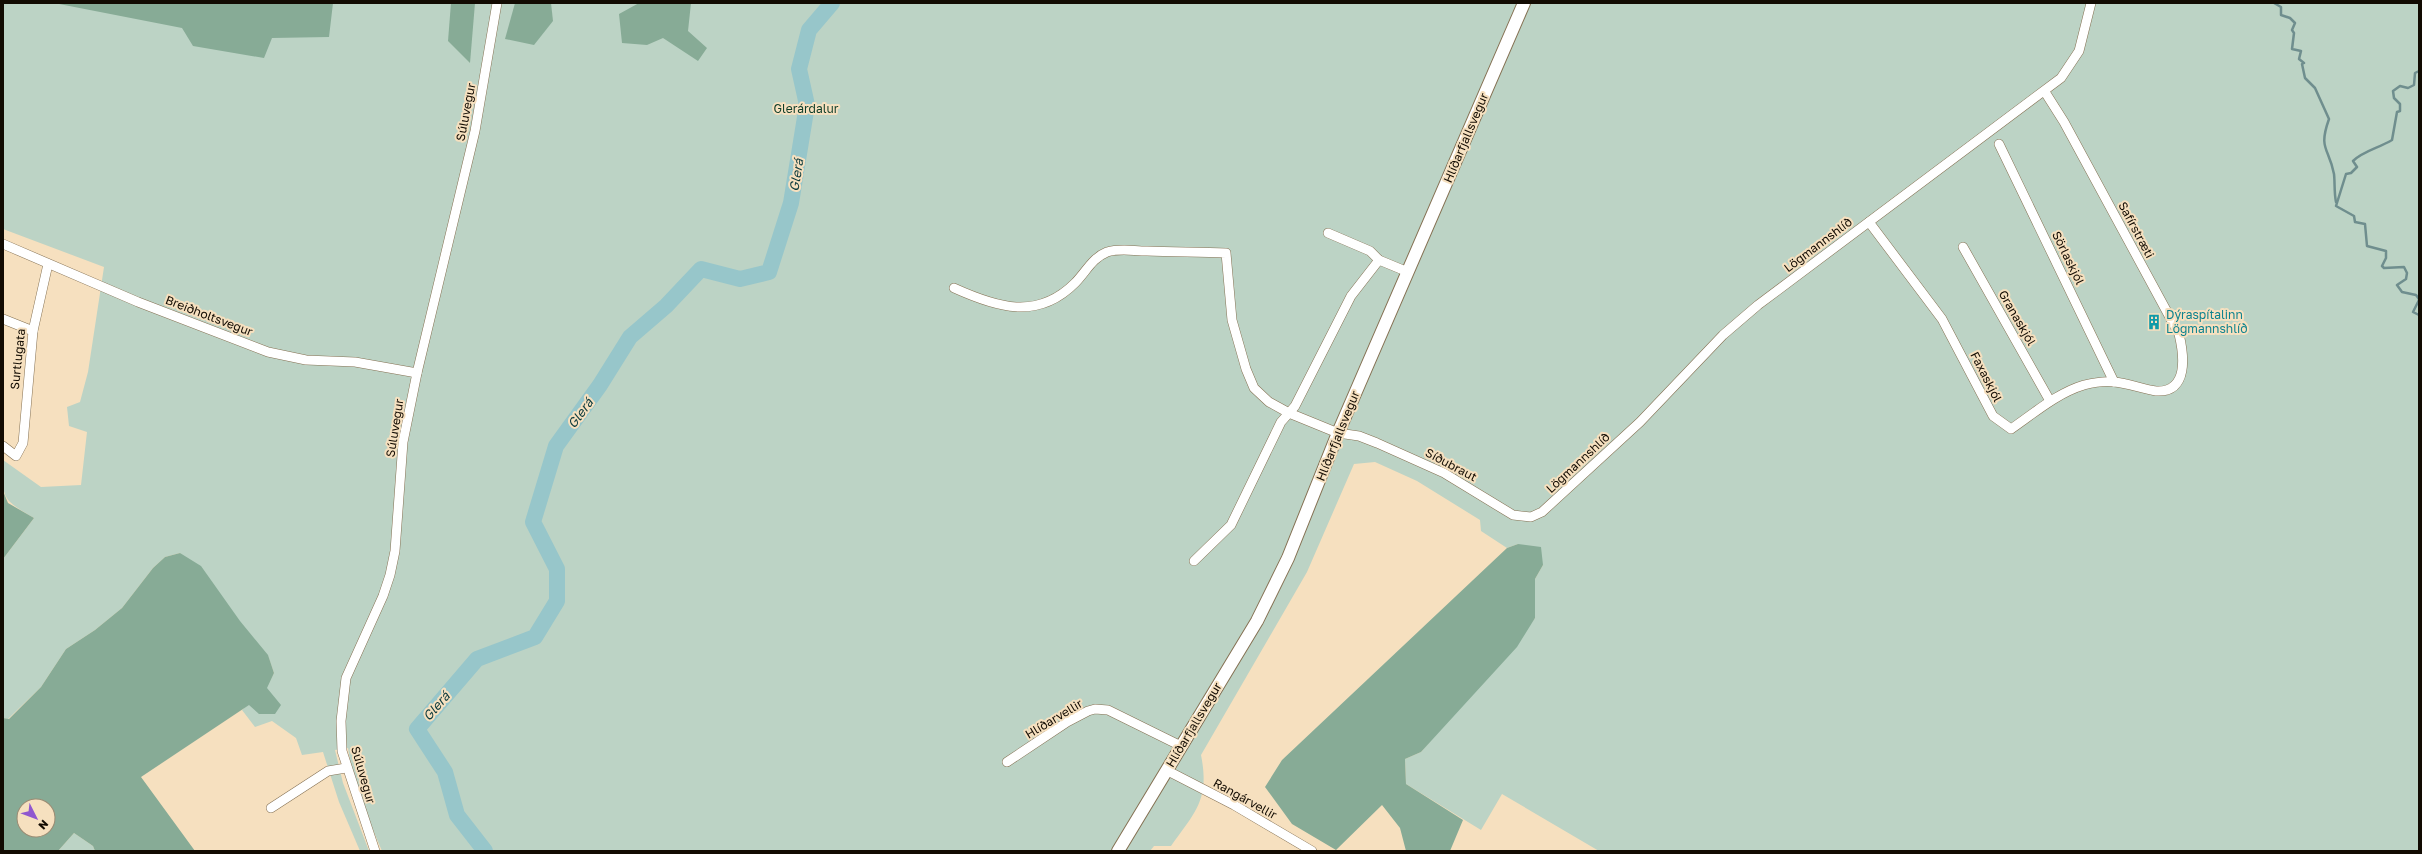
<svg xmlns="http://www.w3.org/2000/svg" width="2422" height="854" font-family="'Golos Text',sans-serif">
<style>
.green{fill:#bcd3c5}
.forest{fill:#87ab96;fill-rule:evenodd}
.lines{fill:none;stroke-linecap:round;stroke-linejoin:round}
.stream{stroke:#6f8e8e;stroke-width:2.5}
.river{stroke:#97c6ca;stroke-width:16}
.minor-casing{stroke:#857153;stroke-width:10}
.major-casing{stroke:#857153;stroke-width:14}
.minor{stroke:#fff;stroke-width:9}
.major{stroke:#fff;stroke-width:12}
.labels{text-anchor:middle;stroke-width:4;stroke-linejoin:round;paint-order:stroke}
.park-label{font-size:12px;fill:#0c3c27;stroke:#f6e0bf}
.street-label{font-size:12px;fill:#120b02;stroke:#f6e0bf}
.culture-label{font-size:12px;fill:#0d838f;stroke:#f6e0bf;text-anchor:start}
.water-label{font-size:13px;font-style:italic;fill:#0b3a3d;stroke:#f6e0bf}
</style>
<rect width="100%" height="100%" fill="#f6e0bf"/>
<!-- green -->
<g class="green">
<path d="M 3,3 L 2419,3 L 2419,851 L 1599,851 L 1502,794 L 1481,830 L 1406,784 L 1405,759 L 1421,752 L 1535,618 L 1535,579 L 1543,565 L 1518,544 L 1507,548 L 1481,531 L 1480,520 L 1417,481 L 1375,462 L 1354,464 L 1307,572 L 1201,755 C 1210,800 1195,812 1171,846 L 1154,846 L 1150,851 L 382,851 C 368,818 353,784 348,748 L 335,750 L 343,783 L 369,851 L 360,851 L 339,802 L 323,752 L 302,755 L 296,738 L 272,721 L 255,727 L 242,710 L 266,688 L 274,673 L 268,656 L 180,553 L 165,557 L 153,568 L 122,608 L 95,630 L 66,649 L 41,687 L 8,719 L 3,718 L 3,559 L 34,518 C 0,498 3,499 3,460 L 41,487 L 81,485 L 87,432 L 69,426 L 67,407 L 80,402 L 88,372 L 104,267 L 3,229 Z"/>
<path d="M 74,833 L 93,846 L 95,851 L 58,851 Z"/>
</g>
<!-- forest -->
<g class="forest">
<path d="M 54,3 L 333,3 L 329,37 L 272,38 L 264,58 L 193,46 L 182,28 Z"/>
<path d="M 451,3 L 475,3 L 470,63 L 448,41 Z"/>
<path d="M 515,3 L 551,3 L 553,21 L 534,45 L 505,39 Z"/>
<path d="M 639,3 L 691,3 L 688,31 L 707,48 L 698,61 L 663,38 L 647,45 L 622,43 L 619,14 Z"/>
<path d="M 3,491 L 8,503 L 34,518 L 3,559 Z"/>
<path d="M 1518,544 L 1541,547 L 1543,565 L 1535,579 L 1535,618 L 1517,647 L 1421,752 L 1405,759 L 1406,784 L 1463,820 L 1450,851 L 1406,851 L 1400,828 L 1382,805 L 1336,850 L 1292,824 L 1265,787 L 1282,760 L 1507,548 Z"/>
<path d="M 180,553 L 201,566 L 240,621 L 268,655 L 274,673 L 267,688 L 281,705 L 275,714 L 259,714 L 249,705 L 141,777 L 195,851 L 95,851 L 93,846 L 74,833 L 58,851 L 3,851 L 3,718 L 9,719 L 41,687 L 66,649 L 95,630 L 122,608 L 153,568 L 165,557 ZM 24,806 L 48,806 L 48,830 L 24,830 Z"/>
</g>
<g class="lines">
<!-- stream -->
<g class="stream">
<path d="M 2274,3 L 2281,7 L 2281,15 L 2290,18 L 2295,23 L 2292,30 L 2294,33 L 2292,49 L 2301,51 L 2299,59 L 2304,63 L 2302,64 L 2305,78 L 2315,88 L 2329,119 C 2318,150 2329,147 2334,174 C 2335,183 2334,192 2336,202"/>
<path d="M 2419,71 L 2415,73 L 2414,85 L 2408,88 L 2400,86 L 2393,91 L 2394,98 L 2400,104 L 2400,111 L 2397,112 L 2392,140 C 2379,148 2363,151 2353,161 L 2357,167 L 2351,173 L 2346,174 L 2336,206 L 2354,216 L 2355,222 L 2365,224 L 2367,246 L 2386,251 L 2386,258 L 2382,266 L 2384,268 L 2404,267 L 2407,273 L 2406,279 L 2397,285 L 2402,292 L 2416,295 L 2419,299"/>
<path d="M 2419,300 L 2413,312 L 2419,315"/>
</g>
<!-- river -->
<path class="river" d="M 485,851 L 457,815 L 445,772 L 417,729 L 477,659 L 535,637 L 557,601 L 557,569 L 533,522 L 556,446 L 600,385 L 630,337 L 666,306 L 701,269 L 740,279 L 769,272 L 791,203 L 807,105 L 799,69 L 809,30 L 832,3"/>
<!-- minor casing -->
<g class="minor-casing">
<g id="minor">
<path d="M 1999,144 L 2114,382"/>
<path d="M 1869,222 L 1942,319 L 1993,416 L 2011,429 C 2033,414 2057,393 2084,385 C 2092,383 2106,381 2114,382 C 2128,383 2142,389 2156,391 C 2189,393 2184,355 2179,334 L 2064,122 L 2045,92"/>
<path d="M 1328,233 L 1370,251 L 1379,260 L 1408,272"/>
<path d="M 3,244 L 138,302 L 268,352 L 306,360 L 355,362 L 417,373"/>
<path d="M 1963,247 L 2050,401"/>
<path d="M 954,288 C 996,307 1037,321 1075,283 C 1086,272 1092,258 1107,252 C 1120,248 1133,251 1147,251 C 1173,252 1199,252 1226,253 L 1232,320 L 1246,369 L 1254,388 L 1269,402 L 1289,413 L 1295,406 L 1351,296 L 1379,260"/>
<path d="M 3,319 L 33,331"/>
<path d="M 3,446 L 16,456 L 23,443 L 33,331 L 48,264"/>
<path d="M 1194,561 L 1231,525 L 1281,422 L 1289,413 L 1338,433 L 1359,436 L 1377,443 L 1444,473 L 1513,515 L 1531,517 L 1542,512 L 1640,422 L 1723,335 L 1758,305 L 2061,78 L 2079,51 L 2091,3"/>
<path d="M 1007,762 L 1067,722 L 1088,711 L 1095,709 L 1108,710 L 1181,746"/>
<path d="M 1166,770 L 1234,805 L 1312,851"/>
<path d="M 271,808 L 328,771 L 346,768"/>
<path d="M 375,851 L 342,751 L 341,721 L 346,678 L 383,596 L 390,575 L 395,551 L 403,442 L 417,373 L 475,131 L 497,3"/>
</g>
</g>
<!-- major casing -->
<g class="major-casing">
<path id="major" d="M 1118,851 L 1257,621 L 1288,558 L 1338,433 L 1524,3"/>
</g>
<!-- minor -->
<use href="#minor" class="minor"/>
<!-- major -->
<use href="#major" class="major"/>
</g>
<!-- icons -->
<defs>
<g id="building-bare" transform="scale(1.2)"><path d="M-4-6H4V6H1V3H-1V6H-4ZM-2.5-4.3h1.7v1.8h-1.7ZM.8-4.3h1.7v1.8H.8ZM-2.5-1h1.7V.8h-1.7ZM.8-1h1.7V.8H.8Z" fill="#0f9aa8" stroke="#f6e0bf" stroke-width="2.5" paint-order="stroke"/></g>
</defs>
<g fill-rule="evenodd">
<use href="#building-bare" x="2154" y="322"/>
</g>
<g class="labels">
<!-- park labels -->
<g class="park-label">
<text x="806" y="113">Glerárdalur</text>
</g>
<!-- street labels -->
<g class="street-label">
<text transform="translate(466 112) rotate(-79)" y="4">Súluvegur</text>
<text transform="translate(1466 138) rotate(-67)" y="4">Hlíðarfjallsvegur</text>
<text transform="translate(2136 230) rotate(62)" y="4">Safírstræti</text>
<text transform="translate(1818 245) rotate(-37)" y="4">Lögmannshlíð</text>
<text transform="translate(2068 258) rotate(64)" y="4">Sörlaskjól</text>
<text transform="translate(209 316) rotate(21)" y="4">Breiðholtsvegur</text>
<text transform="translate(2017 318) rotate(60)" y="4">Granaskjól</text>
<text transform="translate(18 359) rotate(-84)" y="4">Surtlugata</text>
<text transform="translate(1986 377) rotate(63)" y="4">Faxaskjól</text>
<text transform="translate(395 428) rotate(-81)" y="4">Súluvegur</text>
<text transform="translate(1338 436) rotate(-68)" y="4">Hlíðarfjallsvegur</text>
<text transform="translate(1578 463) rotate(-43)" y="4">Lögmannshlíð</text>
<text transform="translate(1451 465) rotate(28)" y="4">Síðubraut</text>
<text transform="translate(1054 719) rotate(-31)" y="4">Hlíðarvellir</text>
<text transform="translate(1194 725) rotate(-59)" y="4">Hlíðarfjallsvegur</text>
<text transform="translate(363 775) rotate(74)" y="4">Súluvegur</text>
<text transform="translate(1245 799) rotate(29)" y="4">Rangárvellir</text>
</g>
<!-- culture labels -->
<g class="culture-label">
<text x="2166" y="319">Dýraspítalinn<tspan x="2166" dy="14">Lögmannshlíð</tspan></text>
</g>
<!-- water labels -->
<g class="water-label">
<text transform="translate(796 175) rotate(-81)" y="5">Glerá</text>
<text transform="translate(580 413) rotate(-54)" y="5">Glerá</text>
<text transform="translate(436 706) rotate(-49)" y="5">Glerá</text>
</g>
</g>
<!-- border -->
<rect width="2422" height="854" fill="none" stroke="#120b02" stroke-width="8"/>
<!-- north arrow -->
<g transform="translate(36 818) rotate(132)"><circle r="19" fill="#f6e0bf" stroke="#9b8b73"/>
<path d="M0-3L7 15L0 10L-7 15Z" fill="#9057cf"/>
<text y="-6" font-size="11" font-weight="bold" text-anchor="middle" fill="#120b02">N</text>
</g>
</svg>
